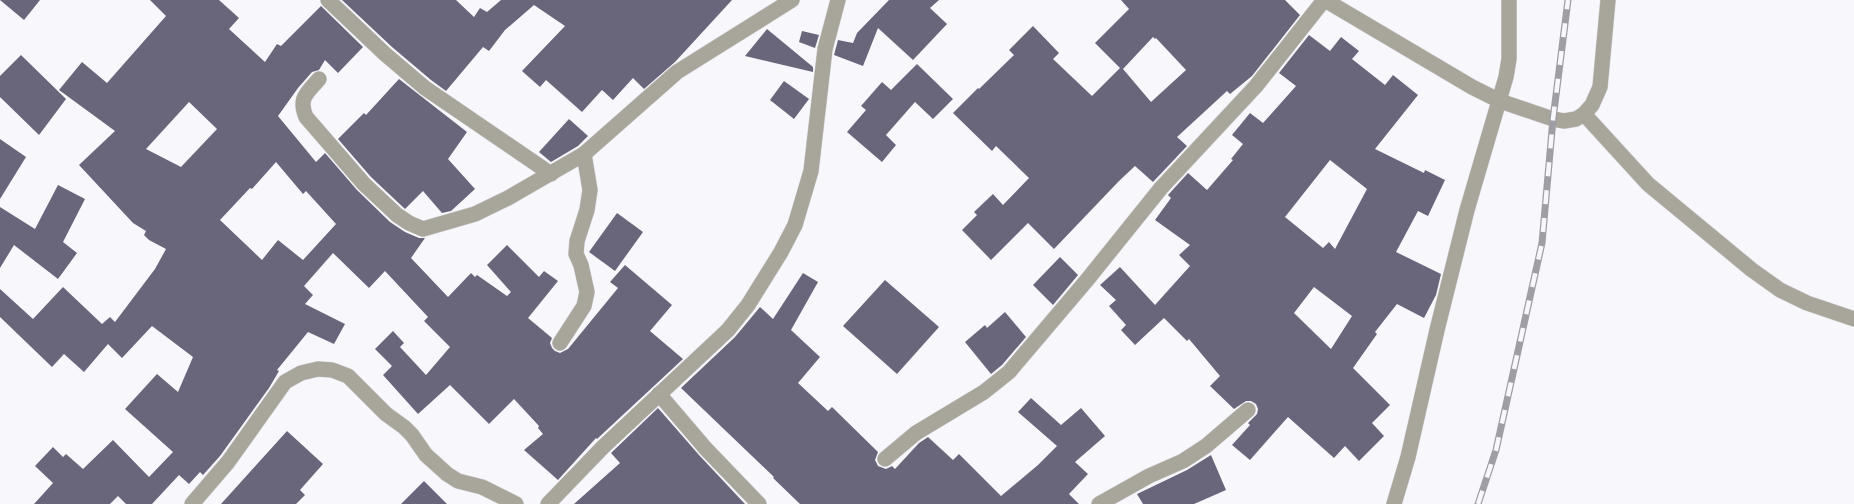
<svg xmlns="http://www.w3.org/2000/svg" width="1854" height="504" font-family="Literata,serif">
<style>
.building{fill:#69667c;fill-rule:evenodd}
.lines{fill:none;stroke-linecap:round;stroke-linejoin:round}
.minor-casing{stroke:#d5d4da;stroke-width:16}
.minor{stroke:#a8a59a;stroke-width:15}
.rail-casing{stroke:#9f9ea5;stroke-width:7}
.rail{stroke:#f8f7fc;stroke-width:4.5;stroke-dasharray:14;stroke-linecap:butt}
</style>
<rect width="100%" height="100%" fill="#f8f7fc"/>
<!-- building -->
<g class="building">
<path d="M 0,0 L 40,0 L 24,20 Z"/>
<path d="M 150,0 L 219,0 L 239,18 L 229,29 L 265,62 L 277,44 L 281,46 L 321,6 L 363,47 L 338,73 L 325,60 L 319,70 L 312,72 L 298,88 L 278,116 L 316,162 L 325,153 L 357,190 L 390,222 L 405,232 L 419,238 L 425,238 L 411,258 L 448,297 L 471,273 L 475,277 L 477,275 L 507,296 L 511,292 L 487,265 L 507,245 L 539,277 L 544,271 L 558,281 L 528,318 L 552,338 L 550,343 L 552,348 L 555,351 L 560,353 L 568,349 L 618,288 L 610,282 L 625,265 L 672,305 L 650,331 L 683,359 L 597,439 L 596,438 L 558,480 L 524,450 L 543,434 L 538,428 L 539,426 L 514,399 L 489,424 L 450,385 L 418,414 L 383,375 L 392,366 L 375,349 L 393,331 L 404,343 L 400,347 L 426,375 L 450,347 L 424,321 L 428,317 L 385,271 L 369,288 L 333,253 L 304,286 L 313,295 L 305,304 L 345,324 L 334,344 L 308,332 L 277,370 L 279,371 L 269,388 L 220,456 L 203,475 L 200,472 L 189,484 L 179,475 L 152,504 L 126,504 L 118,496 L 110,504 L 34,504 L 53,483 L 35,466 L 53,447 L 63,457 L 66,454 L 83,469 L 113,440 L 149,477 L 173,452 L 125,409 L 157,374 L 178,392 L 193,357 L 152,326 L 122,358 L 108,344 L 84,372 L 64,354 L 52,367 L 0,317 L 0,289 L 33,319 L 63,287 L 102,324 L 110,317 L 115,322 L 155,269 L 166,249 L 149,240 L 144,235 L 146,231 L 133,223 L 79,165 L 115,131 L 59,90 L 82,62 L 107,83 L 166,16 ZM 189,102 L 217,129 L 181,167 L 146,149 ZM 276,162 L 303,194 L 306,191 L 336,224 L 303,260 L 278,240 L 262,260 L 220,220 L 250,188 L 252,189 Z"/>
<path d="M 342,0 L 456,0 L 474,17 L 480,8 L 487,12 L 501,0 L 732,0 L 675,62 L 644,89 L 633,78 L 613,100 L 602,90 L 582,112 L 546,80 L 540,87 L 522,71 L 565,26 L 534,5 L 505,30 L 489,51 L 483,47 L 446,91 L 431,80 L 392,47 Z"/>
<path d="M 889,0 L 939,0 L 930,8 L 947,24 L 913,60 L 878,28 L 863,66 L 834,55 L 838,40 L 853,43 L 857,33 Z"/>
<path d="M 1121,0 L 1285,0 L 1300,15 L 1252,76 L 1230,94 L 1227,91 L 1177,137 L 1187,146 L 1153,182 L 1135,166 L 1119,181 L 1054,249 L 1028,223 L 991,260 L 962,230 L 977,215 L 974,212 L 993,194 L 1003,205 L 1029,178 L 996,146 L 992,151 L 953,113 L 978,88 L 979,89 L 1014,55 L 1009,50 L 1033,26 L 1059,53 L 1053,59 L 1092,96 L 1120,68 L 1095,43 L 1129,9 ZM 1153,37 L 1155,39 L 1156,38 L 1186,70 L 1151,102 L 1123,69 Z"/>
<path d="M 767,29 L 813,67 L 813,72 L 745,56 Z"/>
<path d="M 802,31 L 819,35 L 815,48 L 799,42 Z"/>
<path d="M 1309,35 L 1330,51 L 1341,37 L 1359,51 L 1352,59 L 1385,85 L 1393,75 L 1418,95 L 1375,149 L 1424,173 L 1425,170 L 1445,180 L 1428,216 L 1418,211 L 1396,252 L 1441,274 L 1436,295 L 1424,318 L 1397,304 L 1375,332 L 1377,334 L 1353,368 L 1390,405 L 1372,423 L 1384,436 L 1359,461 L 1345,446 L 1334,458 L 1288,417 L 1250,460 L 1232,445 L 1250,425 L 1248,423 L 1257,414 L 1258,409 L 1256,404 L 1251,401 L 1246,401 L 1234,409 L 1210,386 L 1220,376 L 1189,339 L 1187,341 L 1164,318 L 1135,345 L 1121,330 L 1126,325 L 1109,306 L 1116,300 L 1100,285 L 1120,267 L 1155,305 L 1190,266 L 1179,255 L 1190,245 L 1155,220 L 1171,198 L 1168,195 L 1188,173 L 1207,190 L 1233,160 L 1231,159 L 1243,144 L 1232,135 L 1250,113 L 1263,123 L 1296,86 L 1279,73 ZM 1330,160 L 1367,189 L 1335,249 L 1329,242 L 1323,248 L 1285,217 ZM 1314,287 L 1352,316 L 1331,349 L 1294,313 Z"/>
<path d="M 21,55 L 66,99 L 39,135 L 0,97 L 0,76 Z"/>
<path d="M 917,64 L 953,99 L 933,119 L 915,102 L 886,135 L 896,145 L 882,162 L 847,132 L 866,110 L 861,106 L 882,82 L 891,90 Z"/>
<path d="M 399,79 L 467,132 L 448,159 L 475,189 L 451,211 L 442,213 L 423,191 L 405,209 L 371,177 L 338,139 L 364,113 L 366,115 Z"/>
<path d="M 784,81 L 809,99 L 794,119 L 770,100 Z"/>
<path d="M 569,119 L 588,136 L 578,146 L 551,162 L 539,152 Z"/>
<path d="M 0,139 L 26,157 L 0,199 Z"/>
<path d="M 58,185 L 85,199 L 63,242 L 77,253 L 58,279 L 14,245 L 0,268 L 0,207 L 35,229 Z"/>
<path d="M 617,213 L 643,232 L 615,271 L 589,252 Z"/>
<path d="M 1060,257 L 1078,275 L 1053,305 L 1033,285 Z"/>
<path d="M 803,273 L 818,282 L 791,330 L 820,357 L 798,383 L 828,411 L 832,407 L 878,452 L 875,460 L 878,466 L 886,469 L 892,466 L 895,469 L 919,443 L 928,437 L 953,460 L 959,454 L 1001,496 L 1038,465 L 1057,446 L 1018,412 L 1031,398 L 1061,425 L 1081,408 L 1105,436 L 1075,462 L 1088,474 L 1069,494 L 1079,504 L 800,504 L 773,478 L 774,477 L 681,388 L 735,337 L 760,307 L 773,319 Z"/>
<path d="M 885,280 L 939,327 L 897,374 L 843,326 Z"/>
<path d="M 1005,312 L 1026,337 L 1002,365 L 991,374 L 965,342 L 985,325 L 987,328 Z"/>
<path d="M 658,408 L 699,455 L 745,504 L 574,504 L 620,463 L 611,453 Z"/>
<path d="M 287,431 L 323,464 L 300,490 L 305,495 L 296,504 L 221,504 Z"/>
<path d="M 1211,455 L 1226,490 L 1194,504 L 1143,504 L 1137,494 L 1187,470 Z"/>
<path d="M 424,481 L 447,504 L 401,504 Z"/>
</g>
<g class="lines">
<!-- minor casing -->
<g class="minor-casing">
<g id="minor">
<path d="M 328,0 L 385,54 L 425,88 L 551,174"/>
<path d="M 1325,0 L 1472,87 L 1500,101 L 1553,119 L 1564,121 L 1576,119 L 1584,114 L 1592,105 L 1600,87 L 1608,0"/>
<path d="M 319,79 C 307,93 298,98 306,117 L 364,184 L 397,215 L 409,223 L 423,229 L 475,214 L 508,198 L 584,154 L 677,72 L 792,0"/>
<path d="M 1584,114 L 1648,184 L 1752,270 L 1780,290 L 1807,303 L 1854,319"/>
<path d="M 560,343 L 584,306 L 587,292 L 581,265 L 576,254 L 577,241 L 587,210 L 590,190 L 584,154"/>
<path d="M 659,394 L 706,449 L 759,504"/>
<path d="M 885,459 L 916,433 L 984,392 L 1009,372 L 1087,280 L 1161,188 L 1256,86 L 1324,0"/>
<path d="M 192,504 L 228,462 L 285,382 L 301,373 L 318,369 L 332,370 L 348,376 L 386,414 L 404,427 L 412,435 L 426,455 L 447,474 L 458,481 L 482,487 L 516,504"/>
<path d="M 548,504 L 603,447 L 728,330 L 748,305 L 781,252 L 795,225 L 811,171 L 825,49 L 838,0"/>
<path d="M 1099,504 L 1149,476 L 1183,461 L 1206,446 L 1248,410"/>
<path d="M 1394,504 L 1408,457 L 1437,330 L 1467,210 L 1506,77 L 1509,59 L 1509,0"/>
</g>
</g>
<!-- minor -->
<use href="#minor" class="minor"/>
<!-- rail casing -->
<g class="rail-casing">
<path id="rail" d="M 1478,504 L 1496,450 L 1542,243 L 1553,119 L 1568,0"/>
</g>
<!-- rail -->
<use href="#rail" class="rail"/>
</g>
</svg>
